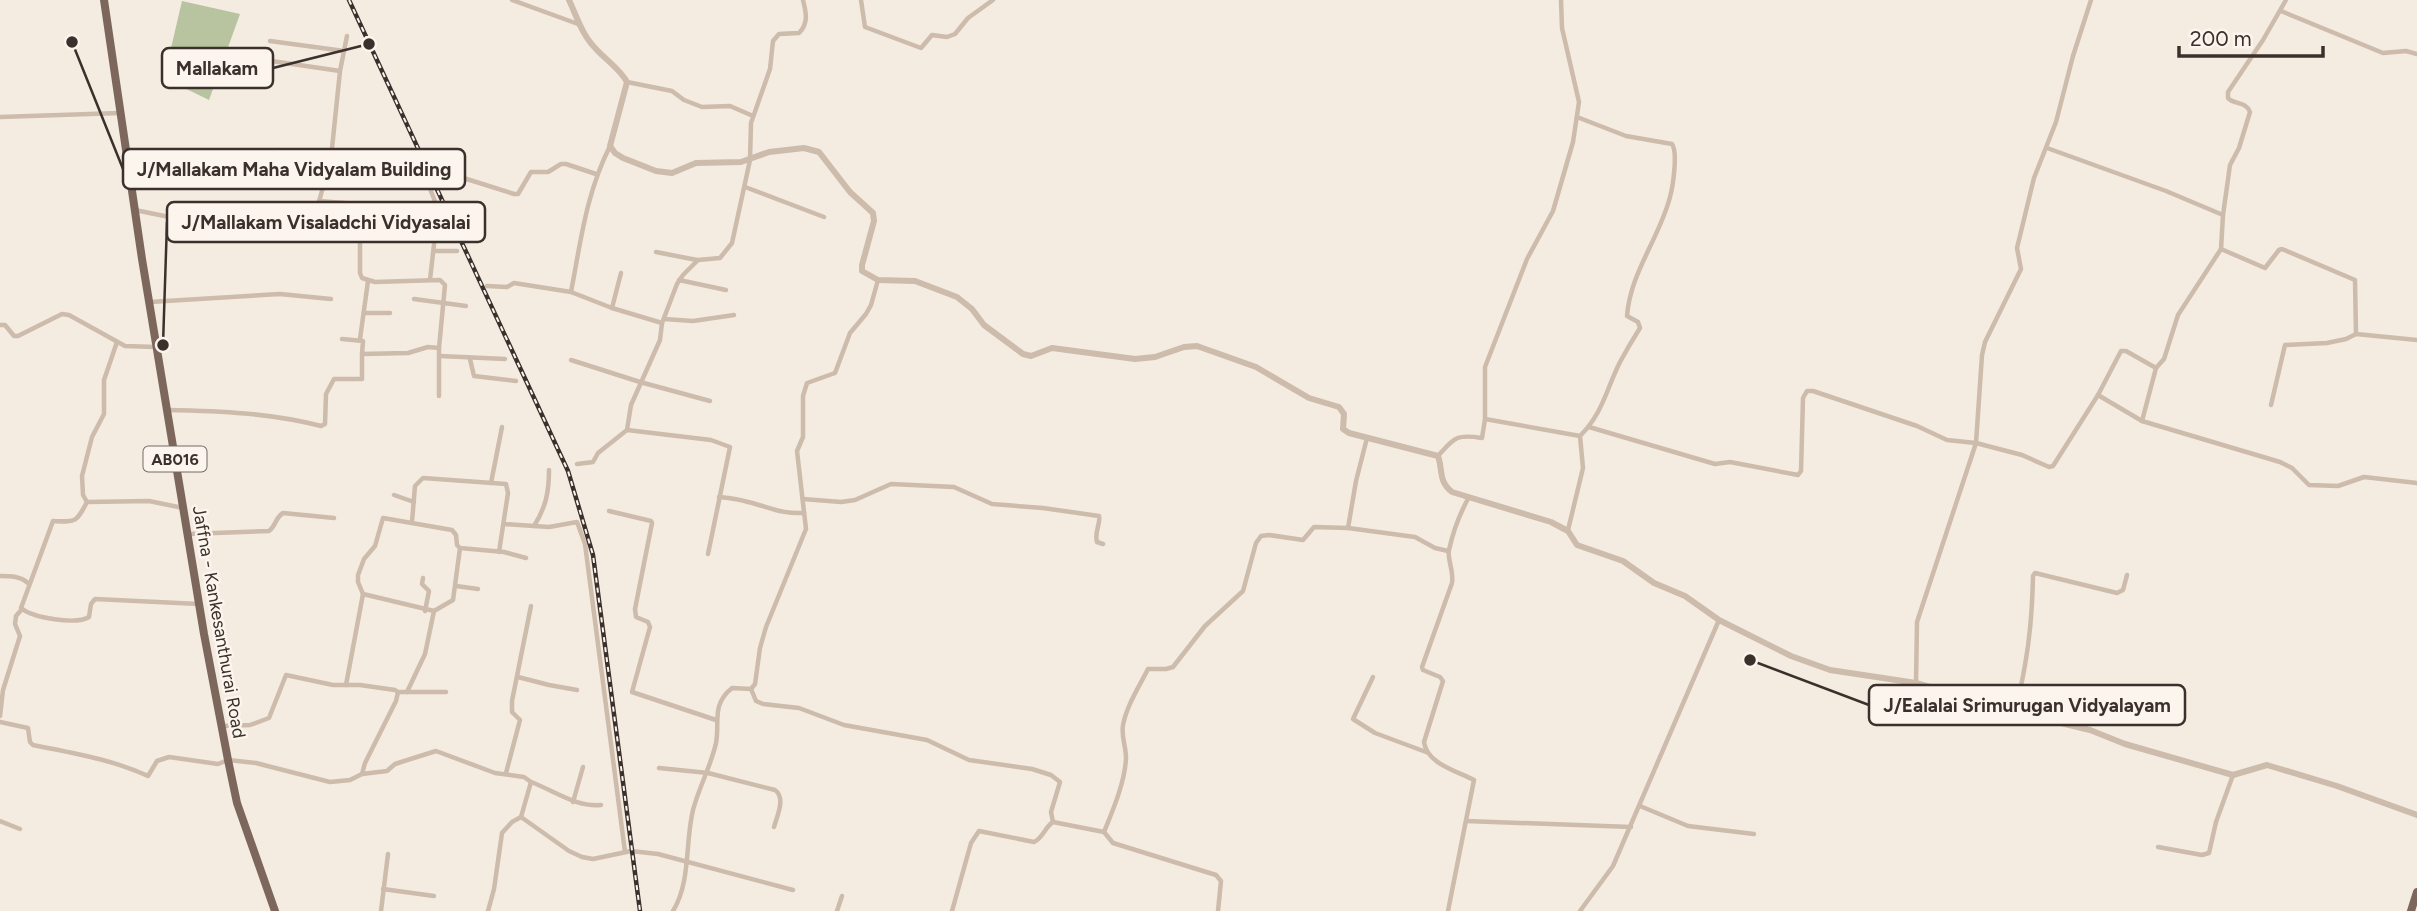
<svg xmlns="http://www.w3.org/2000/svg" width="2417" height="911" font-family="Figtree,sans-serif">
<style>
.green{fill:#b8c4a0}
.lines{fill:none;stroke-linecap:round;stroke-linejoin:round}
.minor{stroke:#cdbbac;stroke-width:4.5}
.tertiary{stroke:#cdbbac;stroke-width:6}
.primary{stroke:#7d675c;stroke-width:8}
.rail-casing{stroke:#3b302b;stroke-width:4.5}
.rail{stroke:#fbf5ee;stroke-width:2;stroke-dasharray:5;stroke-linecap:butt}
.labels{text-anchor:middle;stroke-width:5;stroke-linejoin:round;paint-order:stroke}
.shield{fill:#fbf5ee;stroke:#756b66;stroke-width:2}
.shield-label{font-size:16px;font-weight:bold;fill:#3b302b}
.street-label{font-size:18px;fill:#3b302b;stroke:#fbf5ee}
.leader{fill:none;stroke:#3b302b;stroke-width:2.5}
.callout-dot{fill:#3b302b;stroke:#fbf5ee;stroke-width:2.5}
.callout{fill:#fbf5ee;stroke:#3b302b;stroke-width:2.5}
.callout-label{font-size:19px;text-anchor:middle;font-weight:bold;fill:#3b302b}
</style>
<rect width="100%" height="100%" fill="#f4ebe1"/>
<!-- green -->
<path class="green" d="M 182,1 L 240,14 L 209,100 L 164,78 Z"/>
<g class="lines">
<!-- minor -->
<g class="minor">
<path d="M 512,0 L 578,24"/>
<path d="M 861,0 L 865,27 L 921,48 L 932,35 L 947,37 L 955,34 L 968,18 L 993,0"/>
<path d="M 2281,11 L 2383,53 L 2406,51 L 2417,54"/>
<path d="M 270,41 L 344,51"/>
<path d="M 258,59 L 340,71"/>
<path d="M 627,82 L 672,91 L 684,100 L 702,107 L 730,106 L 753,116"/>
<path d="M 0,117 L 120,113"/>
<path d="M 1577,117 L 1626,136 L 1672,144 C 1678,152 1673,186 1670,197 C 1660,237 1630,273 1627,316 L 1638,322 L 1640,328 C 1633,339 1626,351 1620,362 C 1606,390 1603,413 1580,436"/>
<path d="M 2047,148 L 2166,191 L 2223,215"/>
<path d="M 277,150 L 396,166 L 427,176 L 454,175 L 514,194 L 518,194 L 531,172 L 548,172 L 561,164 L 566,164 L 596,174"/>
<path d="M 425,176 L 438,209 L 430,280"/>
<path d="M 745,187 L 824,217"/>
<path d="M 319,201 L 358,204 L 360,208 L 360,273 L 362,278 L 375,282 L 440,280 L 445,285 L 439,348 L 439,396"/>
<path d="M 135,210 L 228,229 L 274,234 L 304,239 L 309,238 L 331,158 L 340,71 L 347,36"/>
<path d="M 2221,249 L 2265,268 L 2279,250 L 2282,249 L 2355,280 L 2356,334"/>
<path d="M 434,251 L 457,251"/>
<path d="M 656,252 L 697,260"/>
<path d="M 679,280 L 726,290"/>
<path d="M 487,286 L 507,287 L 514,283 L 571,292 L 612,308 L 662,323"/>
<path d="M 571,292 C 581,240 586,194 610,146"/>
<path d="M 414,299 L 466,306"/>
<path d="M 150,302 L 280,294 L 331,299"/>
<path d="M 612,308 L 621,273"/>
<path d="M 364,313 L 390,313"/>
<path d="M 664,319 L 693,321 L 734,315"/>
<path d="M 0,325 L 5,325 L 14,336 L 18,336 L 62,314 L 69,315 L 125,346 L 156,347"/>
<path d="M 342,339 L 363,341 L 362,354 L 408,353 L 428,347 L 439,348"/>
<path d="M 360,339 L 368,281"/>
<path d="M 440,356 L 505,359"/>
<path d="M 470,359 L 474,376 L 516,381"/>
<path d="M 571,360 L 640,382 L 710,401"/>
<path d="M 2098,395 L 2142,421 L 2280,462 L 2292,468 L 2309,485 L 2338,486 L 2364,477 L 2417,483"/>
<path d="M 2271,405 L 2285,345 L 2327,343 L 2346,339 L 2356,334 L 2417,340"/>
<path d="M 168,410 C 219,411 271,413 321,426 L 325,424 L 326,394 L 334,379 L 362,379 L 362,354"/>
<path d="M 1485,419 L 1485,367 L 1527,259 L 1553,211 L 1573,142 L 1579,102 L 1562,28 L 1561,0"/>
<path d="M 2142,421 L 2156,368 L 2164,359 L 2178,315 L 2221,249 L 2223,215 L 2230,165 L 2239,148 L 2250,112 C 2246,101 2234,105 2228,98 L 2228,92 L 2263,40 L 2286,0"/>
<path d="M 1589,427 L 1715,464 L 1730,462 L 1798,475 L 1801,471 L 1803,398 L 1807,391 L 1813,391 L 1917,426 L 1947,440 L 1976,443 L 2022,455 L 2049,467 L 2053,466 L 2098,395 L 2121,351 L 2126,351 L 2156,368"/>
<path d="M 627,430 L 711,440 L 730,447 L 708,554"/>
<path d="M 1438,456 C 1455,437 1456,434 1482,438 L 1485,419 L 1580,436 L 1583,468 L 1568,530"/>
<path d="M 577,464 L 593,462 L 598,453 L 627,430 L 631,405 L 660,340 L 662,323 L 677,284 L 683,275 L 698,260 L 720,258 L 732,243 L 750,160 L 751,123 L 770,69 L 773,41 L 779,34 L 799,33 C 809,23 806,12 803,0"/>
<path d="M 491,483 L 502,427"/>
<path d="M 394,495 L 414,502"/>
<path d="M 719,497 C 729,498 739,499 748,502 C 770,507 779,514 804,513"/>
<path d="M 803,499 L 841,502 L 855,500 L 891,484 L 954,487 L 992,504 L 1043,508 L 1099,516 C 1101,523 1094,532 1097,542 L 1103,544"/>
<path d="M 87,502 L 83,495 L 82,476 L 92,437 L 104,414 L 104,380 L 117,342"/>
<path d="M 183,508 L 149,501 L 87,502 C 76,523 76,522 53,521 L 21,608 C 33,618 76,625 89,617 L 91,604 L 95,599 L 199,604"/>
<path d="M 609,511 L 651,521 L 652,523 L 635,609 L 636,617 L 648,622 L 650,627 L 632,692 L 716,720"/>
<path d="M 412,522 L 415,486 L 423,478 L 506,484 L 508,493 L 499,552"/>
<path d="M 504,524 L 549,527 L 577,522 L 585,544 L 625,852"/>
<path d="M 534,526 C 546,507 549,492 549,470"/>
<path d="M 1348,528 L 1415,537 L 1435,548 L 1448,551"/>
<path d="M 188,534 L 269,531 C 276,526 275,518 283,513 L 334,518"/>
<path d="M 0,576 C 11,576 21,576 29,584"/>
<path d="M 423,578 L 422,584 L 429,591 L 425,611"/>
<path d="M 456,586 L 478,589"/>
<path d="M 363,594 L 434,611 L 453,600 L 460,548"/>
<path d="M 518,677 L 549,685 L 577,690"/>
<path d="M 1373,677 L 1353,719 L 1375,733 L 1426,752"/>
<path d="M 1916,683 L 1917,622 L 1976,443 L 1982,355 L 1985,342 L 2021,269 L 2017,248 L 2034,178 L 2056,122 L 2073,56 L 2091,0"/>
<path d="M 346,685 L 363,594 L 358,582 L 358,575 L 364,559 L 375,546 L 383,518 L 452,530 L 456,535 L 457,545 L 460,548 L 504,552 L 526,558"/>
<path d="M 751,689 L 756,701 L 763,704 L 799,708 L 844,725 L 927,740 L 969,760 L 1032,769 L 1051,775 L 1060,782 L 1051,812 L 1053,822"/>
<path d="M 398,692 L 446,692"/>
<path d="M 407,692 L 425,654 L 434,611"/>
<path d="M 2015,712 C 2027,664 2032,626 2033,576 L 2035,573 L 2117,593 L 2123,590 L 2127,575"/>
<path d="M 0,716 L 3,690 L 20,636 L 15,624 L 16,616 L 22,609"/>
<path d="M 0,722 L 28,728 L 30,742 L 33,745 C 72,753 111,759 148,776 L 157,761 L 169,757 L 218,764 L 228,760 L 256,763 L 330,782 L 350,780 L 362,774 L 387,771 L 395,764 L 436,751 L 495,773 L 524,777 L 531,782 L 521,817 L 512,822 L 502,833 L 494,889 L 488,911"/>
<path d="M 222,726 L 250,725 L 269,718 L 286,675 L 333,685 L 360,685 L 395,690 L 398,692 L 396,701 L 365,763 L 362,774"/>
<path d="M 659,768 L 708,773 L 775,790 C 786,798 777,816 774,827"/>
<path d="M 506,773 L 520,720 L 512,712 L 512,701 L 531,606"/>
<path d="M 531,782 C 555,791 575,807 601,805"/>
<path d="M 573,802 L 583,767"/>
<path d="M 1640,806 L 1688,826 L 1754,834"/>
<path d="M 521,817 L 569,851 L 582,857 L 593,859 L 631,851 L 658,854 L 793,890"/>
<path d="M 0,821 L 20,829"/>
<path d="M 1466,821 L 1631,827"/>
<path d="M 1104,832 L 1113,843 L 1216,875 L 1221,881 L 1218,911"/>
<path d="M 2158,847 L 2202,855 L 2209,853 L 2216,822 L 2233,775"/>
<path d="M 383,889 L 434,896"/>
<path d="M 381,911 L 388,854"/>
<path d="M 673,911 C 691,882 685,842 693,810 C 699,787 711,766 716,743 C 720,722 711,705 732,688 L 751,689 L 755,684 L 760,648 L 766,627 L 806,529 L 797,451 L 803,437 L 803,396 L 807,383 L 835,373 L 850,333 L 866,314 L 871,305 L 878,280"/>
<path d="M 837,911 L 842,896"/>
<path d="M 952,911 L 971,843 L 979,831 L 1034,842 C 1043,838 1045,827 1053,822 L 1104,832 C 1113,810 1125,782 1126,758 C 1126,746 1121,737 1123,725 C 1127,705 1139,687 1148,669 L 1166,669 L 1173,667 L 1205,626 L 1243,591 L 1256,543 L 1261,536 L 1269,535 L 1303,540 L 1314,527 L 1348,528 L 1356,481 L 1367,438"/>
<path d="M 1448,911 L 1474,780 C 1457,771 1427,764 1424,742 L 1443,681 L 1440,677 L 1423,670 L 1422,667 L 1452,583 C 1454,571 1447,559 1449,550 C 1453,532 1460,513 1469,497"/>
<path d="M 1580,911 L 1613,866 L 1719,620"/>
</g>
<!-- tertiary -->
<path class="tertiary" d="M 569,0 C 577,17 582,35 596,49 C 606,60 620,69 627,82 L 610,146 L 615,153 L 623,158 L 656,171 L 672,173 L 696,163 L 741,162 L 769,152 L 804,148 L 819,152 L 850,192 L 873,213 L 874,221 L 862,265 L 862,271 L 878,280 L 915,281 L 957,297 L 972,309 L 984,325 L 1023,354 L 1031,356 L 1052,348 L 1135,359 L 1155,357 L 1184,347 L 1197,346 L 1256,367 L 1309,398 L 1339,407 L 1344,414 L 1343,429 L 1349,433 L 1438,456 C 1443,470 1438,481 1452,492 L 1551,522 L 1568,531 L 1577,545 L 1623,561 L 1654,583 L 1685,596 L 1719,620 L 1791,656 L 1830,670 L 1916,683 L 2015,712 L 2090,730 L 2125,744 L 2233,775 L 2267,765 L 2337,786 L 2417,815"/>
<!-- primary -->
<g class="primary">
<path d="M 104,0 L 142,259 L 204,634 L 228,760 L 237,803 L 275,911"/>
<path d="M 2411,911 L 2417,892"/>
</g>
<!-- rail casing -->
<g class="rail-casing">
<path id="rail" d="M 349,0 L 568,471 L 593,555 L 640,911"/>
</g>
<!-- rail -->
<use href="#rail" class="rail"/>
</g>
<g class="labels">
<!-- shield labels -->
<rect class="shield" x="143.5" y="446.5" width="63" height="25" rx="5"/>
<g class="shield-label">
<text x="175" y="465">AB016</text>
</g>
<!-- street labels -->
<g class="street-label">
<text transform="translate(219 622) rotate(80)" y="6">Jaffna - Kankesanthurai Road</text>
</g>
</g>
<!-- callouts -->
<path class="leader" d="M369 44L273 68M72 42L123 169M163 345L167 222M1750 660L1869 705"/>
<g class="callout-dot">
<circle cx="369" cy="44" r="7"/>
<circle cx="72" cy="42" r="7"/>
<circle cx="163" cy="345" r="7"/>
<circle cx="1750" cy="660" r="7"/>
</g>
<g class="callout">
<rect x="162" y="48" width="111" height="40" rx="7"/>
<rect x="123" y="149" width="342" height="40" rx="7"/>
<rect x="167" y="202" width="318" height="40" rx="7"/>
<rect x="1869" y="685" width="316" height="40" rx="7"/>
</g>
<g class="callout-label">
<text x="217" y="75">Mallakam</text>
<text x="294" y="176">J/Mallakam Maha Vidyalam Building</text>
<text x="326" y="229">J/Mallakam Visaladchi Vidyasalai</text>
<text x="2027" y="712">J/Ealalai Srimurugan Vidyalayam</text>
</g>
<!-- scale -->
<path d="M2179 46v10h144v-10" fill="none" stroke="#3b302b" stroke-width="3.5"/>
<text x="2190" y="46" font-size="21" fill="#3b302b" stroke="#fbf5ee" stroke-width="5" paint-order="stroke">200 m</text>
</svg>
